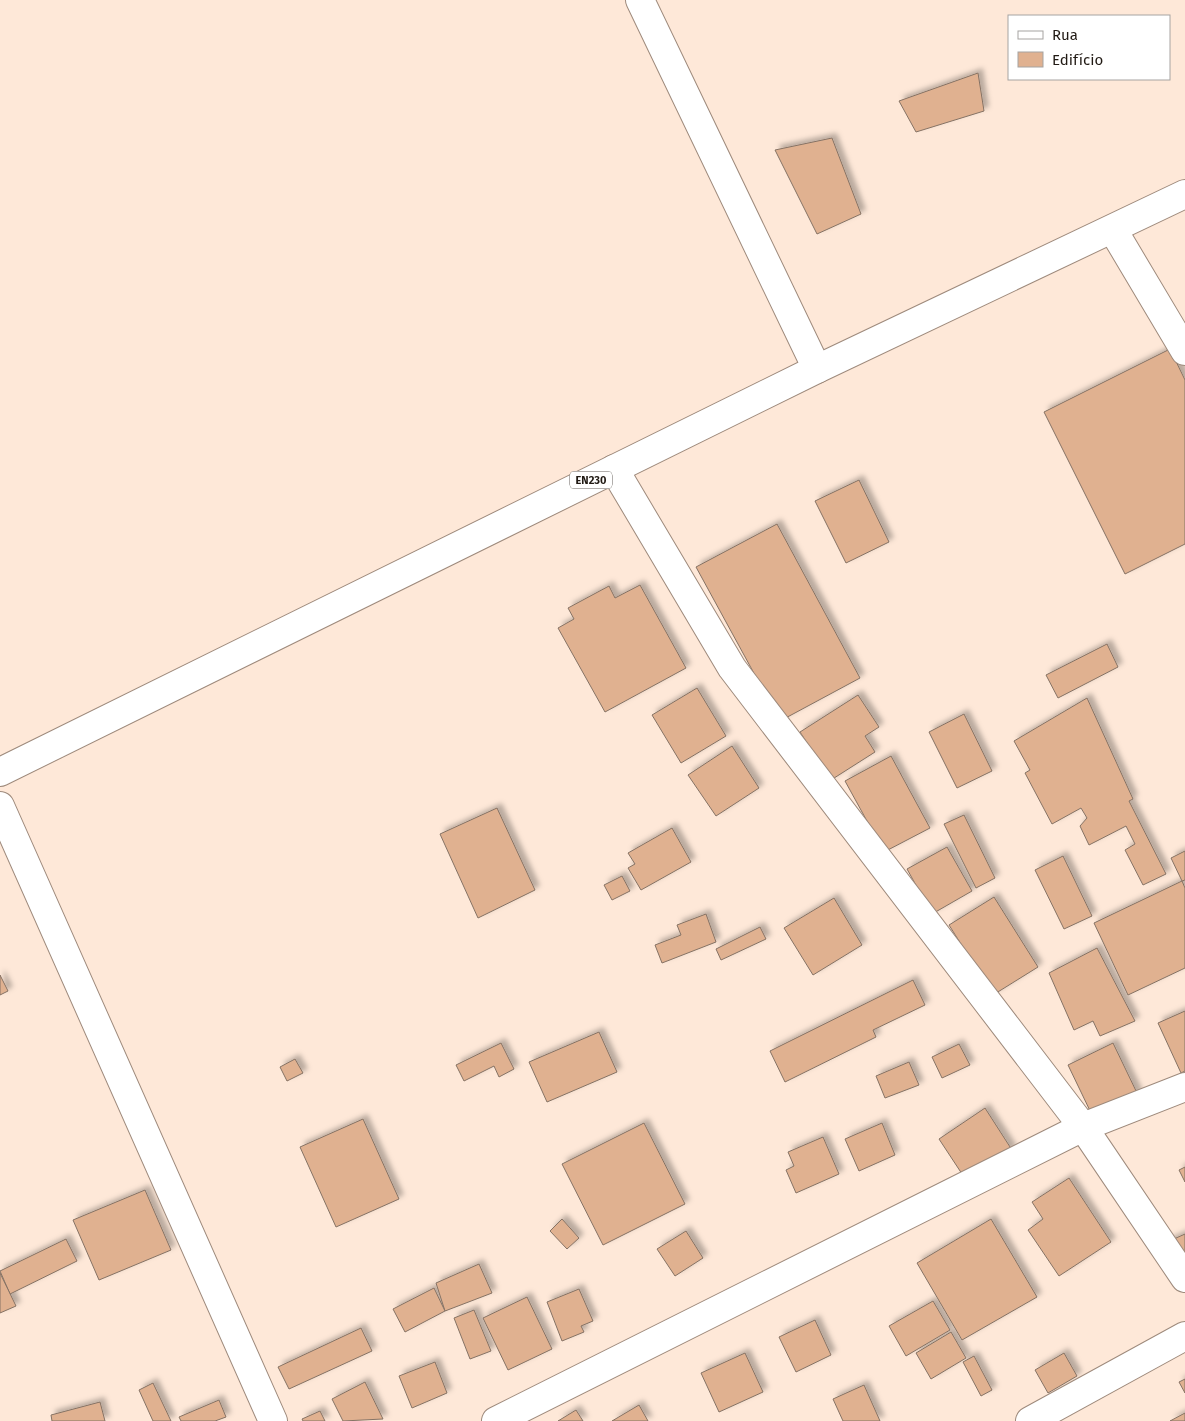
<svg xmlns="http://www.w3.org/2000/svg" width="1185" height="1421" font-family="'Fira Sans',sans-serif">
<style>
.building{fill:#e0b190;stroke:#857264;filter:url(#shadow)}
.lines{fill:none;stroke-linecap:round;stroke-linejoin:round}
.street-casing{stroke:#9e8a7c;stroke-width:30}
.primary-casing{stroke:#9e8a7c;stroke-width:30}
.street{stroke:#fff;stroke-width:28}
.primary{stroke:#fff;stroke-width:28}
.labels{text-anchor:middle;stroke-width:4.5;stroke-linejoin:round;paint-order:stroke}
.shield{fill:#fff;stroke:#645f5a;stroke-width:1}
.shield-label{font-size:11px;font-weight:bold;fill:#211a14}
</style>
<defs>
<filter id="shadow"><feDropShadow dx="4.5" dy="-4.5" stdDeviation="2.5" flood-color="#0004"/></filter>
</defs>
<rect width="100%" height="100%" fill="#fee8d8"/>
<!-- building -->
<g class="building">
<path d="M 978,73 L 984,111 L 916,132 L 899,101 Z"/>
<path d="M 832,138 L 861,214 L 817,234 L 775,150 Z"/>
<path d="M 1170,349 L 1185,380 L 1185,544 L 1125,574 L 1044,412 Z"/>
<path d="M 859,480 L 889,542 L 846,563 L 815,501 Z"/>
<path d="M 777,524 L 860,678 L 780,721 L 696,567 Z"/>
<path d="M 640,585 L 686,668 L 605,712 L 558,628 L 574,619 L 568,608 L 609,586 L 615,598 Z"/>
<path d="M 1107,644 L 1118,667 L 1058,698 L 1046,675 Z"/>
<path d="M 697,688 L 726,736 L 681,763 L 652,715 Z"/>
<path d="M 858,695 L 879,727 L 865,736 L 875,752 L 831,780 L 800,732 Z"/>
<path d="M 1087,698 L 1133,799 L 1129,801 L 1166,874 L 1143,885 L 1125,850 L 1135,844 L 1126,826 L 1089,845 L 1080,826 L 1087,818 L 1081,808 L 1052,824 L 1025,773 L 1030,770 L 1014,741 Z"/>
<path d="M 964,714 L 992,771 L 957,788 L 929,732 Z"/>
<path d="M 732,746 L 759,788 L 716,816 L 688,775 Z"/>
<path d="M 891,756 L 930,828 L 884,852 L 845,781 Z"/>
<path d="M 497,808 L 535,890 L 478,918 L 440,834 Z"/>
<path d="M 964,815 L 995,878 L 976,888 L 944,824 Z"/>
<path d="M 672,828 L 691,862 L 641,890 L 628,868 L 635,864 L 628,853 Z"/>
<path d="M 947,847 L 972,891 L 932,914 L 907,869 Z"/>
<path d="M 1185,851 L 1185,880 L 1182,881 L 1171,858 Z"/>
<path d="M 1063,856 L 1092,916 L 1064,929 L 1035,870 Z"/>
<path d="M 622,876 L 630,891 L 612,900 L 604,885 Z"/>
<path d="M 1182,881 L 1185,888 L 1185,968 L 1128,995 L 1094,923 Z"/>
<path d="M 994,897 L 1038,967 L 993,995 L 949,925 Z"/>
<path d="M 834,898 L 862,945 L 813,975 L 784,928 Z"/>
<path d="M 706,914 L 716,942 L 662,963 L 655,945 L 681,935 L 677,925 Z"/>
<path d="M 760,927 L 766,939 L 721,960 L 716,949 Z"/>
<path d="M 1097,948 L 1135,1021 L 1100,1036 L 1093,1021 L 1074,1030 L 1049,973 Z"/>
<path d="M 0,975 L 8,991 L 0,995 Z"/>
<path d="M 913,980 L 925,1005 L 873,1030 L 876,1037 L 785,1082 L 770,1051 Z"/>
<path d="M 1185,1011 L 1185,1071 L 1181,1073 L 1158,1023 Z"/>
<path d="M 599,1032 L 617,1072 L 547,1102 L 529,1062 Z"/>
<path d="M 501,1043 L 514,1069 L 499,1077 L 494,1066 L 464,1081 L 456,1065 Z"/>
<path d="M 1113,1043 L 1138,1095 L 1093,1117 L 1068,1065 Z"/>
<path d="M 959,1044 L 970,1065 L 942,1078 L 932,1057 Z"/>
<path d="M 295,1059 L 303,1073 L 287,1081 L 280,1067 Z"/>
<path d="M 909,1062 L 919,1085 L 885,1098 L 876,1076 Z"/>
<path d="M 985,1108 L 1012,1150 L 966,1180 L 939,1139 Z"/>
<path d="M 363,1119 L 399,1199 L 336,1227 L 300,1147 Z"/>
<path d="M 644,1123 L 685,1204 L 603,1245 L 562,1164 Z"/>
<path d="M 882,1123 L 895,1155 L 859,1171 L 845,1139 Z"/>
<path d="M 823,1137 L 839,1174 L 796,1193 L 786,1170 L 794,1166 L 788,1152 Z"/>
<path d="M 1185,1167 L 1185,1182 L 1179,1170 Z"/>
<path d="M 1069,1178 L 1111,1242 L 1059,1276 L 1028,1230 L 1043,1219 L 1032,1202 Z"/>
<path d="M 145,1190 L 171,1250 L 99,1280 L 73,1220 Z"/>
<path d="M 562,1219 L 579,1238 L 567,1249 L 550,1231 Z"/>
<path d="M 991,1219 L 1037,1297 L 962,1340 L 917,1263 Z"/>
<path d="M 686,1231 L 703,1258 L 675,1276 L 657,1249 Z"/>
<path d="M 1185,1234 L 1185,1253 L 1172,1259 L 1165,1243 Z"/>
<path d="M 66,1239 L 77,1261 L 10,1294 L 0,1271 Z"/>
<path d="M 479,1264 L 492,1293 L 445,1311 L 436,1283 Z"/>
<path d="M 0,1273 L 16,1306 L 0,1313 Z"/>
<path d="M 434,1288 L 445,1311 L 405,1332 L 393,1309 Z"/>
<path d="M 579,1289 L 593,1321 L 581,1326 L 584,1332 L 562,1341 L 547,1302 Z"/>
<path d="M 527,1297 L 552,1349 L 508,1370 L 483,1318 Z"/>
<path d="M 933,1301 L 950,1330 L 906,1356 L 889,1326 Z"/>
<path d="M 474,1310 L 491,1351 L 470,1359 L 454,1318 Z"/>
<path d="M 815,1320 L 831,1355 L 796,1372 L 779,1337 Z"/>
<path d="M 361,1328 L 372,1351 L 289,1389 L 278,1367 Z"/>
<path d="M 951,1332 L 966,1358 L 931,1379 L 916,1353 Z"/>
<path d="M 745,1353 L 763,1392 L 719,1412 L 701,1373 Z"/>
<path d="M 1064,1353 L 1077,1376 L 1048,1393 L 1035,1370 Z"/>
<path d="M 974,1356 L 992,1390 L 981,1396 L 963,1362 Z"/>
<path d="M 435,1362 L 447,1393 L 412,1408 L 399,1376 Z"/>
<path d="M 1185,1379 L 1185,1393 L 1179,1382 Z"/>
<path d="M 365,1382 L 383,1419 L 343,1421 L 332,1399 Z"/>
<path d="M 153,1383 L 171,1421 L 153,1421 L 139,1390 Z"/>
<path d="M 864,1385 L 880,1421 L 843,1421 L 833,1399 Z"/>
<path d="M 219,1400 L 226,1417 L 215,1421 L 181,1421 L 179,1417 Z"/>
<path d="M 100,1402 L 105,1421 L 52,1421 L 51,1415 Z"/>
<path d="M 639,1405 L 648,1421 L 612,1421 Z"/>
<path d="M 576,1410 L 583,1421 L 558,1421 Z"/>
<path d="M 320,1411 L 325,1421 L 303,1421 L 302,1419 Z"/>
<path d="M 1185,1413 L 1185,1421 L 1170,1421 Z"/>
</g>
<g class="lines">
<!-- street casing -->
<g class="street-casing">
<g id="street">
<path d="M 640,0 L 817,369"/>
<path d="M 1113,230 L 1185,351"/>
<path d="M 614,469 L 732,668 L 1083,1127 L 1185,1278"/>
<path d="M 0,806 L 273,1421"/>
<path d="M 496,1421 L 1083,1127 L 1185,1087"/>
<path d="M 1030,1421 L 1185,1336"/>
</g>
</g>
<!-- primary casing -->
<g class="primary-casing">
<path id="primary" d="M 0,772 L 817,369 L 1185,194"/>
</g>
<!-- street -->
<use href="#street" class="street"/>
<!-- primary -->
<use href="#primary" class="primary"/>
</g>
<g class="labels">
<!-- shield labels -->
<rect class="shield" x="570" y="471.5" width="42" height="17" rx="4"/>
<g class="shield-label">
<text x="591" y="484">EN230</text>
</g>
</g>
<!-- legend -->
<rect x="1008" y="15" width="162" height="65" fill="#ffffff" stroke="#a6a3a1"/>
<rect x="1018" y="31" width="25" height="8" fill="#ffffff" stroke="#a6a3a1"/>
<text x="1052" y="40" font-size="15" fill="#211a14">Rua</text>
<rect x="1018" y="52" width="25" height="15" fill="#e0b190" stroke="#a6a3a1"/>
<text x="1052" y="65" font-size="15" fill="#211a14">Edifício</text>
</svg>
